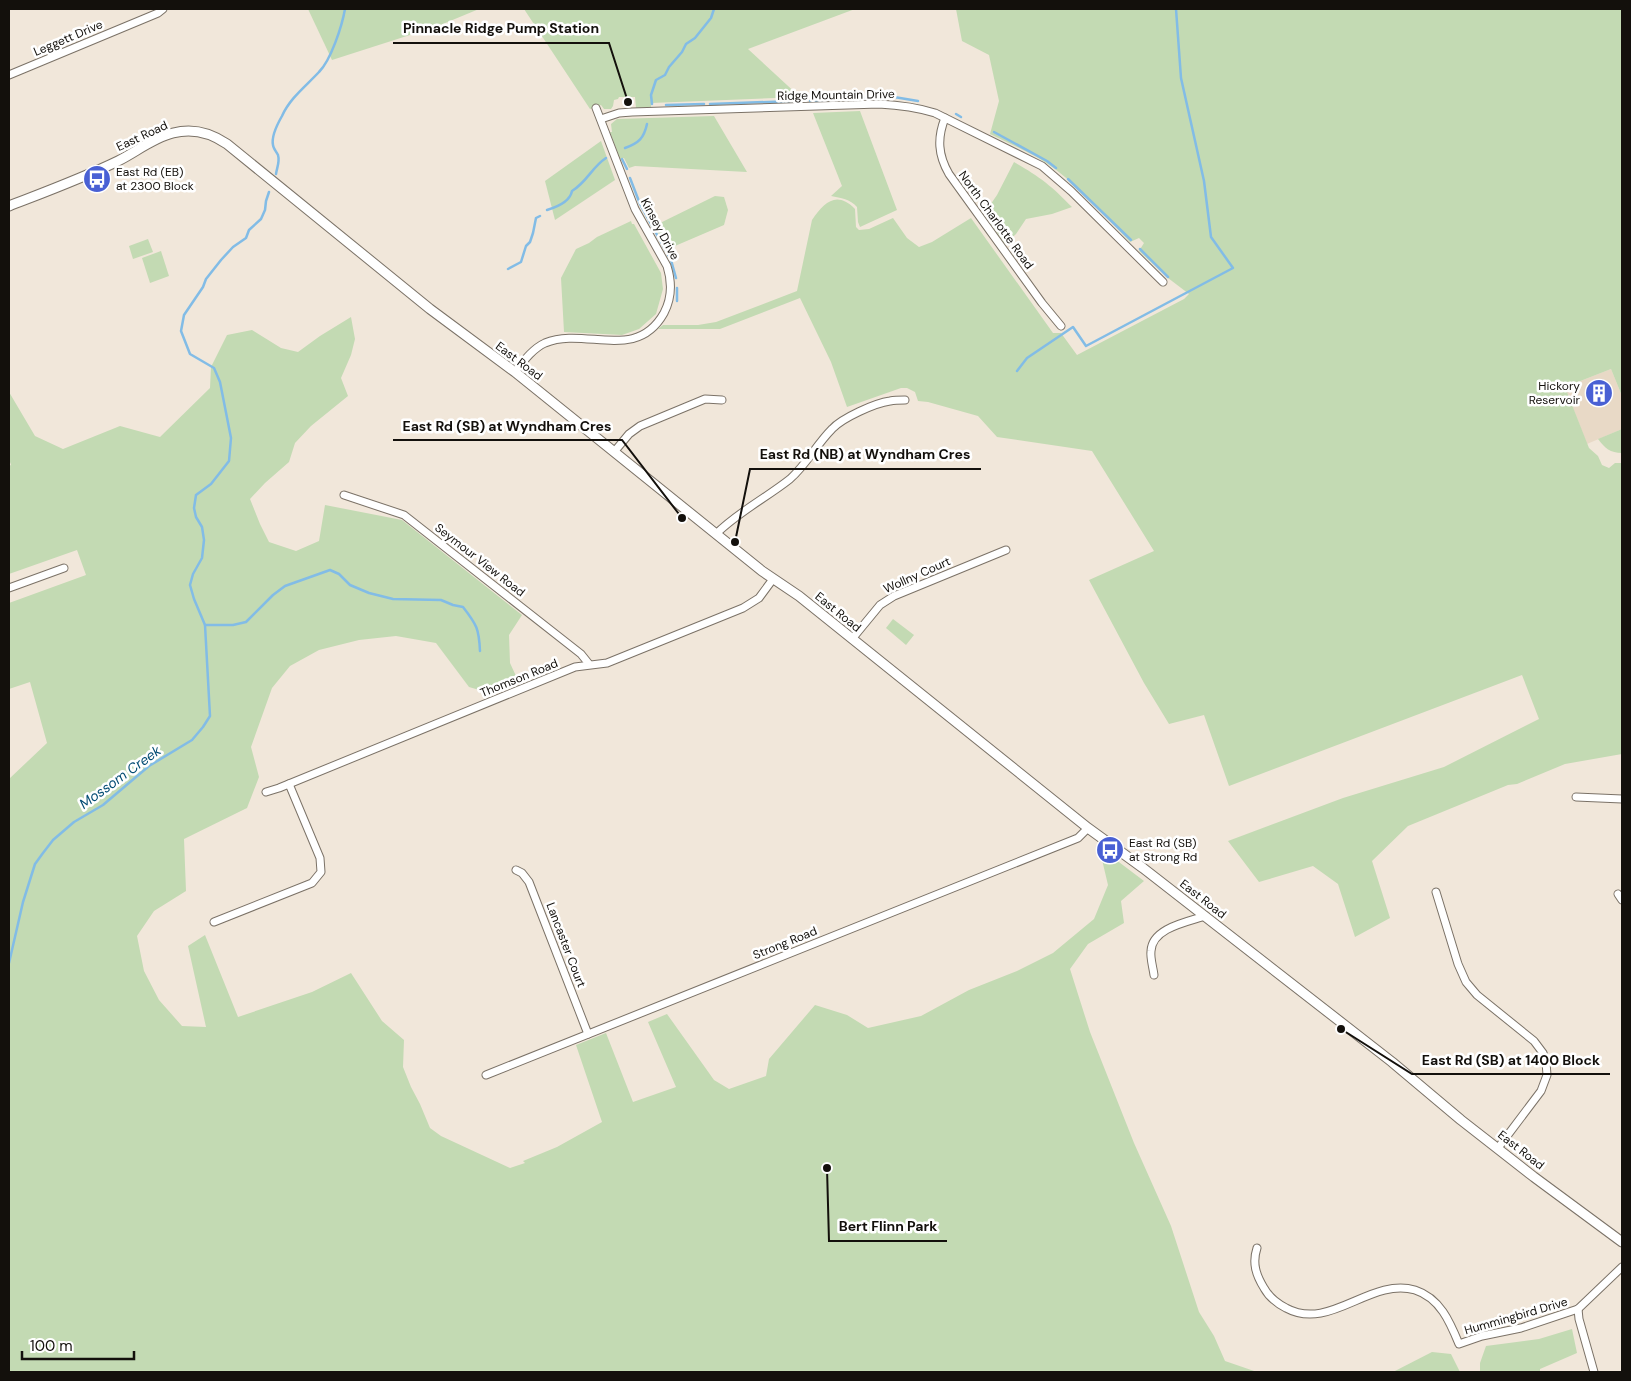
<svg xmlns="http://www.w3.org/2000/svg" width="1631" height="1381" font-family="'DM Sans',sans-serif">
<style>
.built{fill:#e8d9c6}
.green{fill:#c3dab3}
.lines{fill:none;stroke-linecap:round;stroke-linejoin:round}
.stream{stroke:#82bce6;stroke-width:2.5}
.street-casing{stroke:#7b7267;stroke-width:9}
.secondary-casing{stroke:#7b7267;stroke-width:11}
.street{stroke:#fff;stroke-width:7}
.secondary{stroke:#fff;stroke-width:9}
.labels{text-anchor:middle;stroke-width:5;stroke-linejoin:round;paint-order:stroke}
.street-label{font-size:12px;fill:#13100c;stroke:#fff}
.poi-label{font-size:12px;fill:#13100c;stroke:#fff;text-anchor:start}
.water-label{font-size:14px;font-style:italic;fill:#004a72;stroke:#fff}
.leader{fill:none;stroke:#13100c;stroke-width:2}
.callout-dot{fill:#13100c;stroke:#fff;stroke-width:2}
.callout-label{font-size:14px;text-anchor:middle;font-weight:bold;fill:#13100c;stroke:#fff;stroke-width:5;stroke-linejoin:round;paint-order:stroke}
</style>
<rect width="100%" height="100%" fill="#f1e7da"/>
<!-- built -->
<path class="built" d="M 1611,369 L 1622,396 L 1622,429 L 1587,444 L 1565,387 Z"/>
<!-- green -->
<g class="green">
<path d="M 308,9 L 479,9 L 438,26 L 332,60 Z"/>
<path d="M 524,9 L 855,9 L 748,49 L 800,97 L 651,103 L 651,108 L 636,108 L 635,97 L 619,97 L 618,99 L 614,100 L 613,106 L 611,109 L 604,109 L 601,105 L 590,109 Z"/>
<path d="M 956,9 L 1622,9 L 1622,396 L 1611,369 L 1565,387 L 1589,448 L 1598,456 L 1602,465 L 1609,468 L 1615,463 L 1622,463 L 1622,754 L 1565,764 L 1517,784 L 1508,785 L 1408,826 L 1372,861 L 1390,918 L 1355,937 L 1338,884 L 1313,866 L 1259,882 L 1228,841 L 1343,798 L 1444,767 L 1539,719 L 1522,675 L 1229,786 L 1204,715 L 1169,724 L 1144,683 L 1089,580 L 1154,551 L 1092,451 L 997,437 L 978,416 L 928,402 L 918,401 L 915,392 L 907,388 L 901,388 L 847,407 L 831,362 L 800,298 L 720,329 L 658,329 L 663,325 L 698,325 L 716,322 L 797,291 L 812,220 C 824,203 836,190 855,209 L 856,227 L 859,230 L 869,229 L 893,218 L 907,238 L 919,247 L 932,242 L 971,218 L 1053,333 L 1061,333 L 1077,355 L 1184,299 L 1189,294 L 1168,278 L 1139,251 L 1144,243 L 1139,238 L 1130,242 C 1106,217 1083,190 1055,169 C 1035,154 1012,145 990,134 L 999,101 L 989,55 L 962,41 Z"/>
<path d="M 860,111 L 897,210 L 860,227 L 858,222 L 857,207 C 850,199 841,198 831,196 L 842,186 L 813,113 Z"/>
<path d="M 714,116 L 747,172 L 635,166 L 629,168 L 624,158 L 620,159 L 610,132 L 612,132 L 611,124 L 617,119 Z"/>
<path d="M 601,141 L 615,180 L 555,220 L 545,181 Z"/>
<path d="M 1014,162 C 1039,176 1052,186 1072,207 L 1052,214 L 1026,219 L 1016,234 L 1005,244 L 984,214 L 997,195 Z"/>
<path d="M 715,196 L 724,197 L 728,210 L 724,225 L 668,249 L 654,226 Z"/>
<path d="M 631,221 L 632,224 L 634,224 L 661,273 L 663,289 L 656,314 L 639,329 L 622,335 L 564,332 L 561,278 L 576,249 L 589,243 L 597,237 Z"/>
<path d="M 148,239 L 153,252 L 133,259 L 129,246 Z"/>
<path d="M 161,251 L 169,276 L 150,283 L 142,258 Z"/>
<path d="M 351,317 L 355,339 L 351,355 L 341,378 L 348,396 L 311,426 L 295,443 L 289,462 L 265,483 L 250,499 L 260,524 L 269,542 L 296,551 L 319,541 L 325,505 L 402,520 L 522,615 L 509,635 L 510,663 L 516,676 L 486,692 L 469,687 L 436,643 L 396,636 L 359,640 L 319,650 L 290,666 L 272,688 L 251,747 L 259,777 L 247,808 L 184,839 L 186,891 L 154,911 L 137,936 L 144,971 L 159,1000 L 182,1026 L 206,1027 L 188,946 L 205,935 L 238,1017 L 312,992 L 351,973 L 382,1021 L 404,1040 L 403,1067 L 411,1087 L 420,1104 L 430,1128 L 441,1136 L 510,1168 L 525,1163 L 523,1161 L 557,1147 L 602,1122 L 576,1045 L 606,1033 L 633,1102 L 676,1087 L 648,1022 L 667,1014 L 714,1080 L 729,1089 L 766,1076 L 769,1059 L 815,1005 L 847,1015 L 868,1028 L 921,1016 L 969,990 L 1017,971 L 1053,953 L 1094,919 L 1108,885 L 1099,847 L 1144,881 L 1121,901 L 1124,923 L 1088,944 L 1070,969 L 1090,1032 L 1134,1143 L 1171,1226 L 1199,1312 L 1214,1336 L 1225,1361 L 1257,1372 L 9,1372 L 9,779 L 47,743 L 30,682 L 9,689 L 9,603 L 86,575 L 77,550 L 9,574 L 9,466 L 11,465 L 9,459 L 9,392 L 35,436 L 63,449 L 120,426 L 160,437 L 210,388 L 211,367 L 227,335 L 252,330 L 281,348 L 298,352 L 320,336 Z"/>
<path d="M 1622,429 L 1622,453 C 1610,453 1605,448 1598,439 Z"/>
<path d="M 893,619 L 914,635 L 906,645 L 886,628 Z"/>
<path d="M 1572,1329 L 1577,1353 L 1540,1369 L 1540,1372 L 1480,1372 L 1480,1363 L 1486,1346 L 1539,1339 Z"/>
<path d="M 1432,1352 L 1451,1354 L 1460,1372 L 1393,1372 Z"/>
</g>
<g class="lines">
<!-- stream -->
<g class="stream">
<path d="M 894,97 L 918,101"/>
<path d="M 810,101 L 883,97"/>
<path d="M 652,104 L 651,95 L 656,80 L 665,75 L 669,67 L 682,52 L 686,44 L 695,38 L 711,18 L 714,9"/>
<path d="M 710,104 L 795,101"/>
<path d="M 666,105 L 704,104"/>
<path d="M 956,114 L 961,117"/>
<path d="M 994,132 L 1047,161 L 1056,168"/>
<path d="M 625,148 C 639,143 644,138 647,124"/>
<path d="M 622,159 L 627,169"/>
<path d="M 276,174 C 277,167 280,162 278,155 C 276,151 273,148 273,145 C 271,136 278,123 282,116 C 290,98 306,86 319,72 C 331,60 342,26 345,9"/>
<path d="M 630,178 L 640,204 L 671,260 L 676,278"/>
<path d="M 1068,179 L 1131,240"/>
<path d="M 547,210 C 557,207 570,202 572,191 C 587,182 592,167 606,158"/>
<path d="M 1140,249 L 1168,277"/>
<path d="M 508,269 L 521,262 L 526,246 L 530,242 L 533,233 L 536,218 L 540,216"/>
<path d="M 677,288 L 677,301"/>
<path d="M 1017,371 L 1027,358 L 1073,327 L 1086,346 L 1233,268 L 1211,237 L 1204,181 L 1181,78 L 1176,9"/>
<path d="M 205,625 L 233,625 L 246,622 L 273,595 L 285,586 L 330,570 L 339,574 L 350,585 L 369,593 L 393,599 L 441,600 L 453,605 L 463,607 C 477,625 479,629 480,651"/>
<path d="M 9,963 L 23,902 L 35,864 L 43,853 L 53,840 L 74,822 L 103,805 L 149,766 L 192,740 L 203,727 L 210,716 L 205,625 L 194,599 L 190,585 L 193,574 L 202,558 L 204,540 L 202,527 L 196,517 L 194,508 L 196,495 L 211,484 L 229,461 L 231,438 L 220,382 L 214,368 L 190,354 L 181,331 L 184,315 L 203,287 L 206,279 L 221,260 L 233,247 L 246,238 L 249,230 L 261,219 L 265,210 L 266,201 L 269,192"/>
</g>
<!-- street casing -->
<g class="street-casing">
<g id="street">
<path d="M 9,75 L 158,13 L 163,9"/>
<path d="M 945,118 C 937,138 938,155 949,174 L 1042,303 L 1061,326"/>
<path d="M 601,119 L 619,113 L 632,112 L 879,104 C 899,105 916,107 935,113 L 1042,166 L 1071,191 L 1163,282"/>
<path d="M 515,372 C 523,362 532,349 545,343 C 585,326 636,363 664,313 C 672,298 672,282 667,266 L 635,209 L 596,108"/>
<path d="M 614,452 L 629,434 L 640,426 L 705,399 L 722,400"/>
<path d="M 344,495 L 404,515 L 581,654 L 589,664"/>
<path d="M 716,534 C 738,512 766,498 790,479 C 807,464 816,445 832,429 C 842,418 875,403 890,401 C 895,400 900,400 905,400"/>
<path d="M 9,588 L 64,568"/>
<path d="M 852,639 L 880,605 L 894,596 L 1006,550"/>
<path d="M 266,792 L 279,788 L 575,667 L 607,663 L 743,608 L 759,598 L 773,579"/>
<path d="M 1576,797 L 1622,799"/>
<path d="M 516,870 L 522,873 L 529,882 L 588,1034"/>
<path d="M 1436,892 L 1458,964 L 1466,982 L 1477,995 L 1534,1041 L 1543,1053 L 1546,1062 L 1547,1075 L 1541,1091 L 1498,1148"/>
<path d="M 1618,894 L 1622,900"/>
<path d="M 214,922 L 312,883 L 321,872 L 320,858 L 289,784"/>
<path d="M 1154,975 C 1153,967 1150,958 1151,951 C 1152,928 1187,922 1205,916"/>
<path d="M 486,1075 L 1078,838 L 1088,828"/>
<path d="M 1257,1248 C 1252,1263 1256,1275 1264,1288 C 1269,1297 1276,1303 1286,1308 C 1330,1332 1370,1277 1415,1290 C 1440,1298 1450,1322 1459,1344 L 1482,1336 L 1521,1328 L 1578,1309 L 1622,1267"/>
<path d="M 1578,1309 L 1579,1319 L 1594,1372"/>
</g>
</g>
<!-- secondary casing -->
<g class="secondary-casing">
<path id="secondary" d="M 9,206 C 45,192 83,178 118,161 C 136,152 153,138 173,133 C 192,128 211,133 227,144 L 430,309 L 515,372 L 762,571 L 799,596 L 1088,828 L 1143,868 L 1392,1062 L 1461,1120 L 1534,1177 L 1622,1242"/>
</g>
<!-- street -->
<use href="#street" class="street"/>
<!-- secondary -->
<use href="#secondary" class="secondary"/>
</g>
<!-- icons -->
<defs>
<g id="bus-disc" transform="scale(1.4375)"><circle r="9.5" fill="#4960d4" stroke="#fff"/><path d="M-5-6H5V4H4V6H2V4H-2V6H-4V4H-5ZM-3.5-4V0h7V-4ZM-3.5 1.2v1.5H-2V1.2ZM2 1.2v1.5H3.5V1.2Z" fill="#fff"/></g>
<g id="building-disc" transform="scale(1.4375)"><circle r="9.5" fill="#4960d4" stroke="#fff"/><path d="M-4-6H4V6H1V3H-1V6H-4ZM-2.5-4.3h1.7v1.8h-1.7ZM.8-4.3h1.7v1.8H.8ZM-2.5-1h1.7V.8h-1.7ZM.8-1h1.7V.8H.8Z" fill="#fff"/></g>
</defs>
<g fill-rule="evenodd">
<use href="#bus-disc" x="97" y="179"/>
<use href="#building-disc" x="1599" y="393"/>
<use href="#bus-disc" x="1110" y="850"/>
</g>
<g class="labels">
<!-- street labels -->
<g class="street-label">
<text transform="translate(68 38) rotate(-23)" y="4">Leggett Drive</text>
<text transform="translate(836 95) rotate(-1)" y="4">Ridge Mountain Drive</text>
<text transform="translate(142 136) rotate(-25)" y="4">East Road</text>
<text transform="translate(996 220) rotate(54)" y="4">North Charlotte Road</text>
<text transform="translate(660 229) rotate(62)" y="4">Kinsey Drive</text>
<text transform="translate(519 361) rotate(37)" y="4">East Road</text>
<text transform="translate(480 560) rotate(38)" y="4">Seymour View Road</text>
<text transform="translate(917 575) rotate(-24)" y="4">Wollny Court</text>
<text transform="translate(838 612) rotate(39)" y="4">East Road</text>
<text transform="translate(519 678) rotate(-22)" y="4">Thomson Road</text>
<text transform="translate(1203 899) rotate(38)" y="4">East Road</text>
<text transform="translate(785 943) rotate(-22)" y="4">Strong Road</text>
<text transform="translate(566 945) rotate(69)" y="4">Lancaster Court</text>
<text transform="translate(1521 1150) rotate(38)" y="4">East Road</text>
<text transform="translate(1516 1316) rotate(-16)" y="4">Hummingbird Drive</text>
</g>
<!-- poi labels -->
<g class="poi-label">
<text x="116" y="176">East Rd (EB)<tspan x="116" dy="14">at 2300 Block</tspan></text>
<text x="1580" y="390" text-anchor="end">Hickory<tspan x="1580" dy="14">Reservoir</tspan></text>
<text x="1129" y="847">East Rd (SB)<tspan x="1129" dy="14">at Strong Rd</tspan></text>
</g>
<!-- water labels -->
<g class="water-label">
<text transform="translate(120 777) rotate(-36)" y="5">Mossom Creek</text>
</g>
</g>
<!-- callouts -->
<path class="leader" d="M628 102L609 43H393M682 518L622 440H393M735 542L750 469H981M1341 1029L1412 1074H1610M827 1168L829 1241H947"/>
<g class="callout-dot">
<circle cx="628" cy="102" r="5"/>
<circle cx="682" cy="518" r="5"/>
<circle cx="735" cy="542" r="5"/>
<circle cx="1341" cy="1029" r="5"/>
<circle cx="827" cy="1168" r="5"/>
</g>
<g class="callout-label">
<text x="501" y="33">Pinnacle Ridge Pump Station</text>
<text x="507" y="431">East Rd (SB) at Wyndham Cres</text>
<text x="865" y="459">East Rd (NB) at Wyndham Cres</text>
<text x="1511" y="1065">East Rd (SB) at 1400 Block</text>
<text x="888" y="1231">Bert Flinn Park</text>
</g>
<!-- border -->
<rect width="1631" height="1381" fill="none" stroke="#13100c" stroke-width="20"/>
<!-- scale -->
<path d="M22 1351v8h112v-8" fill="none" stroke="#13100c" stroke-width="2.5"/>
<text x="30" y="1351" font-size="15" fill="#13100c" stroke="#ffffff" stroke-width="4" paint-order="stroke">100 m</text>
</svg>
